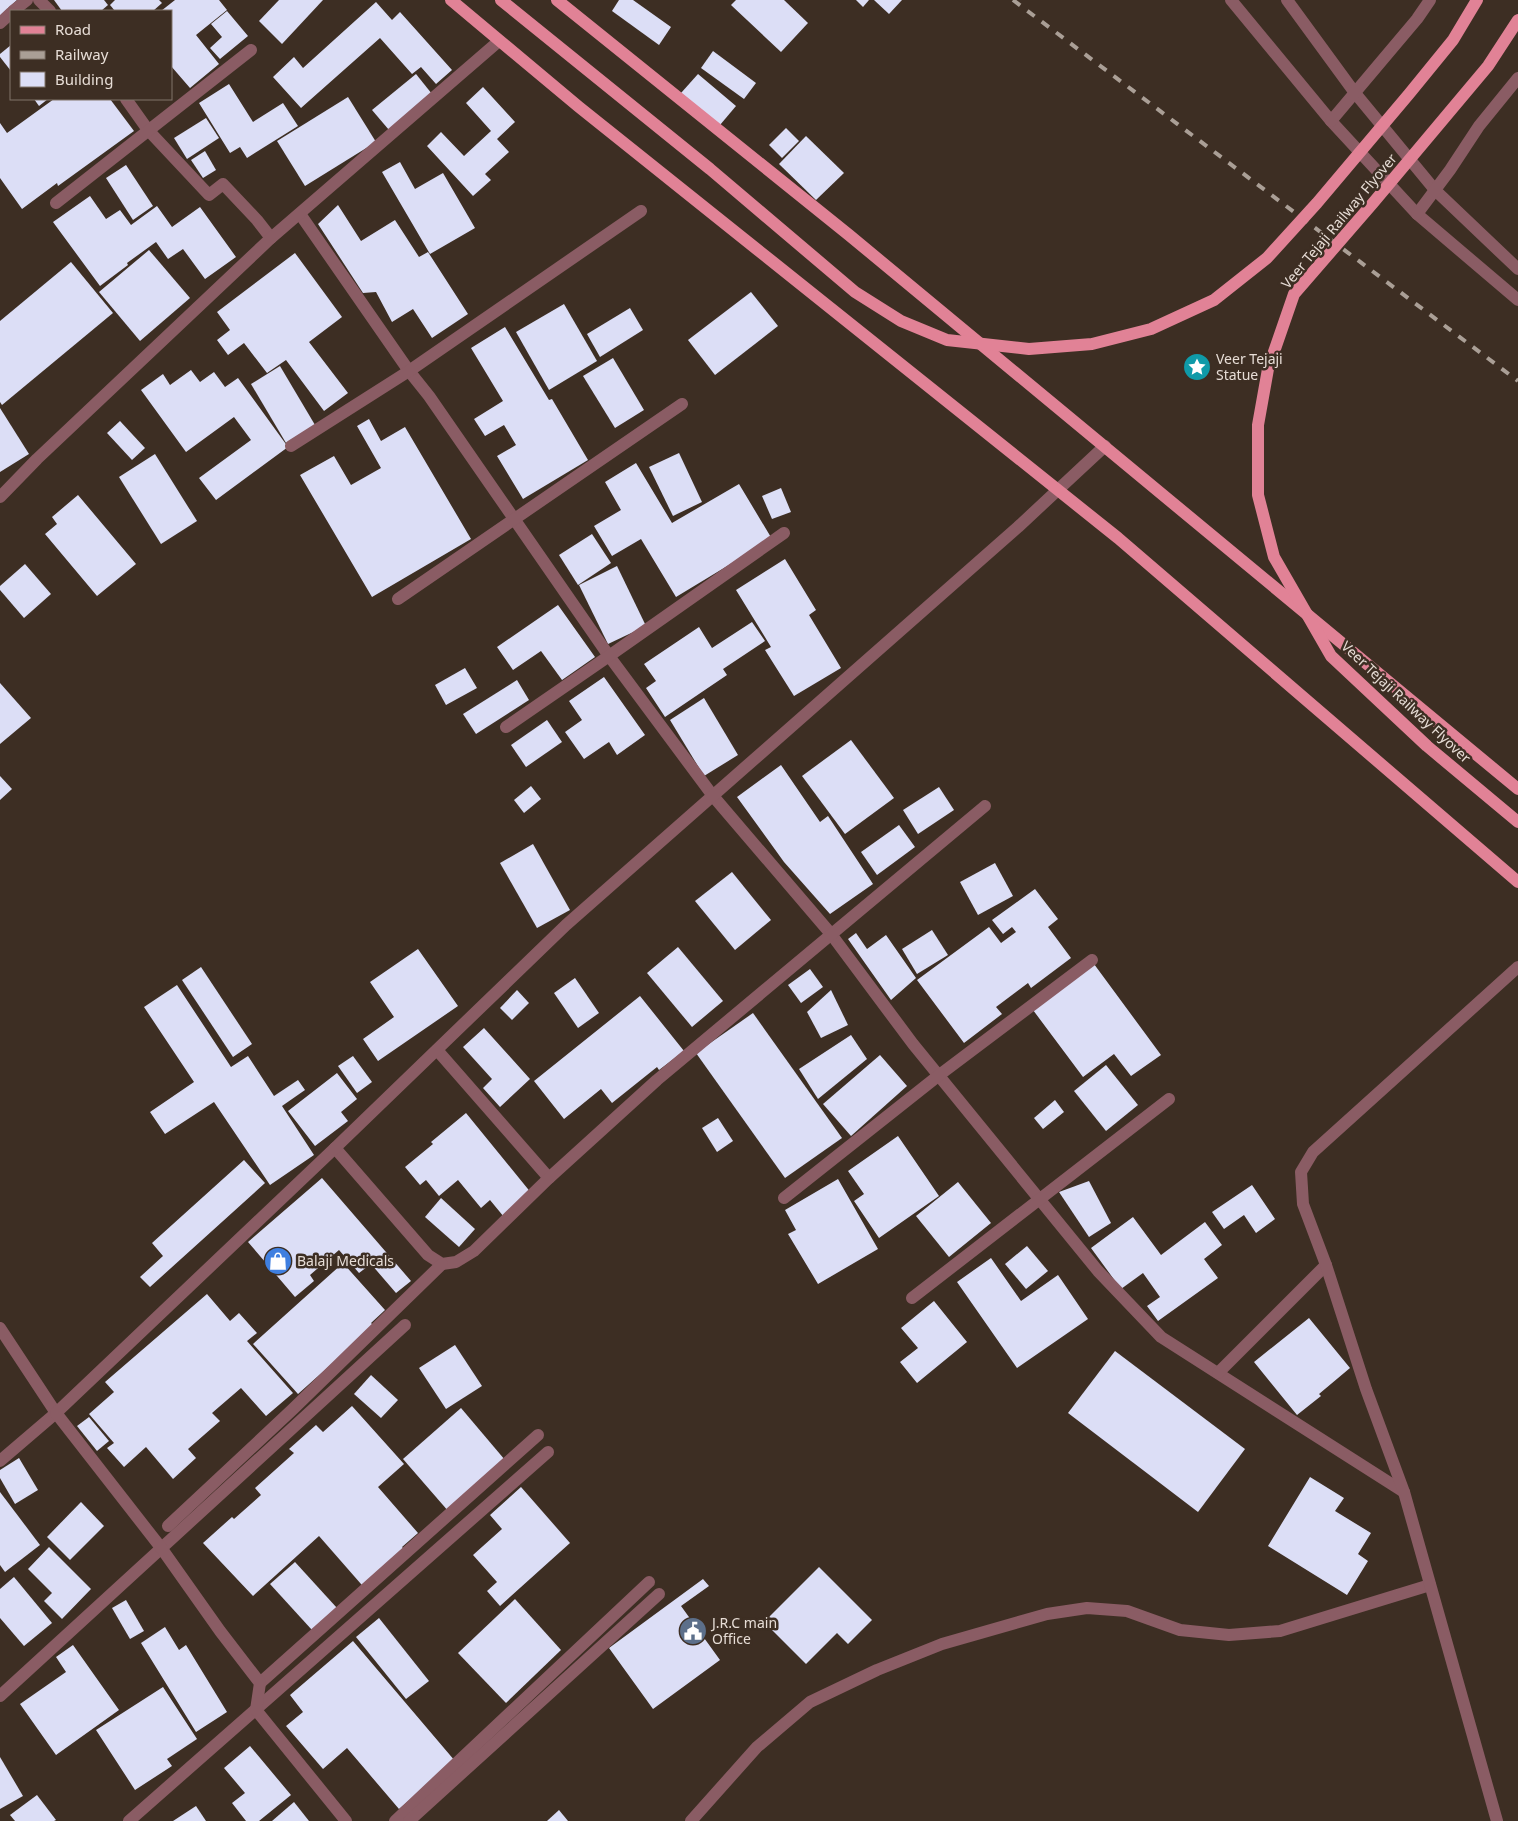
<svg xmlns="http://www.w3.org/2000/svg" width="1518" height="1821" font-family="'Noto Sans',sans-serif">
<style>
.building{fill:#dcdef6}
.lines{fill:none;stroke-linecap:round;stroke-linejoin:round}
.minor{stroke:#8a5c64;stroke-width:12}
.primary{stroke:#e18296;stroke-width:12}
.rail{stroke:#aa9f96;stroke-width:4;stroke-dasharray:9 9;stroke-linecap:butt}
.primary-bridge{stroke:#e18296;stroke-width:12}
.labels{text-anchor:middle;stroke-width:5;stroke-linejoin:round;paint-order:stroke}
.street-label{font-size:14px;fill:#e7ddd6;stroke:#3d2e23}
.poi-label{font-size:14px;fill:#e7ddd6;stroke:#3d2e23;text-anchor:start}
</style>
<rect width="100%" height="100%" fill="#3d2e23"/>
<!-- building -->
<g class="building">
<path d="M 0,0 L 17,0 L 0,16 Z"/>
<path d="M 54,0 L 104,0 L 108,5 L 101,11 L 62,11 Z"/>
<path d="M 115,0 L 159,0 L 162,3 L 153,11 L 115,11 L 110,5 Z"/>
<path d="M 175,0 L 219,0 L 227,10 L 196,35 L 219,64 L 190,88 L 171,66 L 171,11 L 161,11 Z"/>
<path d="M 279,0 L 323,0 L 282,44 L 259,21 Z"/>
<path d="M 619,0 L 633,0 L 671,27 L 659,45 L 612,11 Z"/>
<path d="M 736,0 L 784,0 L 808,23 L 781,52 L 731,5 Z"/>
<path d="M 856,0 L 869,0 L 863,7 Z"/>
<path d="M 874,0 L 902,0 L 889,14 Z"/>
<path d="M 376,2 L 392,20 L 400,12 L 452,70 L 436,84 L 421,67 L 412,74 L 380,38 L 301,108 L 273,77 L 294,57 L 303,68 Z"/>
<path d="M 227,11 L 248,36 L 220,59 L 210,48 L 222,37 L 211,24 Z"/>
<path d="M 11,45 L 11,71 L 0,57 L 0,54 Z"/>
<path d="M 713,51 L 756,83 L 744,99 L 701,68 Z"/>
<path d="M 416,74 L 432,94 L 389,130 L 372,110 Z"/>
<path d="M 698,74 L 736,106 L 720,125 L 681,93 Z"/>
<path d="M 229,84 L 253,122 L 283,103 L 298,126 L 247,158 L 240,147 L 230,153 L 199,103 Z"/>
<path d="M 483,87 L 515,122 L 497,139 L 509,152 L 485,174 L 491,180 L 473,196 L 427,146 L 441,132 L 464,156 L 491,131 L 466,103 Z"/>
<path d="M 348,97 L 376,142 L 305,186 L 277,141 Z"/>
<path d="M 34,99 L 48,99 L 39,106 Z"/>
<path d="M 54,99 L 110,99 L 134,131 L 58,186 L 57,183 L 22,209 L 0,178 L 0,123 L 7,133 Z"/>
<path d="M 206,118 L 219,138 L 187,159 L 174,138 Z"/>
<path d="M 786,128 L 799,141 L 782,158 L 769,145 Z"/>
<path d="M 806,136 L 844,173 L 816,200 L 779,164 Z"/>
<path d="M 205,151 L 216,170 L 203,178 L 191,160 Z"/>
<path d="M 400,162 L 415,189 L 443,173 L 475,228 L 430,254 L 382,172 Z"/>
<path d="M 126,165 L 153,206 L 133,220 L 106,178 Z"/>
<path d="M 90,196 L 106,219 L 120,210 L 131,225 L 157,206 L 172,227 L 200,207 L 236,257 L 205,279 L 183,249 L 168,259 L 156,242 L 127,263 L 128,265 L 100,286 L 53,222 Z"/>
<path d="M 338,205 L 361,241 L 395,220 L 419,257 L 428,252 L 468,314 L 432,338 L 413,309 L 392,322 L 376,292 L 363,293 L 318,224 Z"/>
<path d="M 149,250 L 190,298 L 140,341 L 99,292 Z"/>
<path d="M 295,253 L 342,317 L 309,342 L 348,393 L 324,411 L 286,360 L 267,373 L 244,343 L 228,355 L 217,340 L 230,330 L 217,312 Z"/>
<path d="M 71,262 L 113,313 L 2,405 L 0,402 L 0,321 Z"/>
<path d="M 751,292 L 778,326 L 715,375 L 688,340 Z"/>
<path d="M 564,304 L 597,361 L 549,390 L 516,332 Z"/>
<path d="M 630,308 L 643,330 L 600,357 L 587,334 Z"/>
<path d="M 505,327 L 549,400 L 552,399 L 588,460 L 523,499 L 497,456 L 516,445 L 504,425 L 485,436 L 474,419 L 503,401 L 471,348 Z"/>
<path d="M 613,358 L 644,410 L 615,428 L 583,376 Z"/>
<path d="M 280,366 L 315,425 L 286,443 L 251,384 Z"/>
<path d="M 191,370 L 200,382 L 214,372 L 225,387 L 238,378 L 288,447 L 216,500 L 199,478 L 251,440 L 234,417 L 186,452 L 141,390 L 163,374 L 170,385 Z"/>
<path d="M 0,408 L 29,454 L 0,472 Z"/>
<path d="M 369,419 L 381,441 L 405,427 L 471,539 L 372,597 L 300,475 L 334,456 L 351,485 L 381,468 L 357,426 Z"/>
<path d="M 120,421 L 145,448 L 132,460 L 107,433 Z"/>
<path d="M 679,453 L 702,502 L 673,516 L 649,467 Z"/>
<path d="M 155,454 L 197,521 L 161,544 L 119,477 Z"/>
<path d="M 636,463 L 672,523 L 739,484 L 772,539 L 676,597 L 641,539 L 612,556 L 594,526 L 621,510 L 605,482 Z"/>
<path d="M 781,488 L 791,512 L 772,519 L 762,496 Z"/>
<path d="M 78,495 L 136,564 L 97,596 L 45,534 L 57,524 L 52,517 Z"/>
<path d="M 592,534 L 611,563 L 578,585 L 559,555 Z"/>
<path d="M 785,559 L 816,610 L 809,615 L 841,668 L 794,696 L 765,650 L 771,647 L 736,590 Z"/>
<path d="M 25,564 L 51,594 L 24,618 L 0,590 L 0,586 Z"/>
<path d="M 617,566 L 646,626 L 608,644 L 579,585 Z"/>
<path d="M 558,605 L 595,657 L 562,680 L 541,651 L 513,670 L 497,647 Z"/>
<path d="M 752,622 L 765,641 L 723,669 L 727,675 L 665,717 L 646,688 L 656,681 L 644,664 L 699,627 L 712,648 Z"/>
<path d="M 465,668 L 477,688 L 446,705 L 435,685 Z"/>
<path d="M 604,677 L 645,735 L 617,755 L 609,742 L 584,759 L 565,732 L 582,720 L 569,701 Z"/>
<path d="M 517,680 L 529,700 L 476,734 L 463,714 Z"/>
<path d="M 0,683 L 31,718 L 0,744 Z"/>
<path d="M 704,698 L 738,755 L 704,776 L 670,720 Z"/>
<path d="M 547,720 L 562,742 L 526,767 L 511,745 Z"/>
<path d="M 851,740 L 894,798 L 845,834 L 802,776 Z"/>
<path d="M 781,765 L 820,822 L 828,816 L 873,884 L 830,914 L 784,862 L 737,797 Z"/>
<path d="M 0,776 L 12,789 L 0,800 Z"/>
<path d="M 531,786 L 541,799 L 524,813 L 514,800 Z"/>
<path d="M 939,787 L 954,810 L 918,834 L 903,810 Z"/>
<path d="M 899,825 L 915,847 L 877,875 L 861,852 Z"/>
<path d="M 533,844 L 570,910 L 537,928 L 500,863 Z"/>
<path d="M 995,863 L 1013,896 L 978,915 L 960,882 Z"/>
<path d="M 732,872 L 771,920 L 735,950 L 695,901 Z"/>
<path d="M 1035,889 L 1058,919 L 1048,927 L 1071,958 L 1031,988 L 1028,983 L 996,1007 L 1002,1014 L 964,1043 L 917,980 L 989,927 L 1001,943 L 1016,932 L 1012,927 L 1003,934 L 992,920 Z"/>
<path d="M 932,930 L 948,955 L 917,974 L 902,949 Z"/>
<path d="M 856,933 L 867,949 L 886,935 L 916,978 L 891,1000 L 848,939 Z"/>
<path d="M 678,947 L 723,1001 L 692,1027 L 647,973 Z"/>
<path d="M 418,949 L 458,1006 L 378,1061 L 363,1039 L 394,1017 L 370,982 Z"/>
<path d="M 1094,964 L 1161,1055 L 1131,1076 L 1114,1054 L 1083,1077 L 1033,1010 Z"/>
<path d="M 201,967 L 252,1044 L 233,1057 L 182,980 Z"/>
<path d="M 810,969 L 823,987 L 801,1003 L 788,985 Z"/>
<path d="M 575,978 L 599,1013 L 578,1028 L 554,993 Z"/>
<path d="M 177,985 L 231,1067 L 248,1056 L 274,1096 L 298,1080 L 305,1090 L 282,1106 L 314,1155 L 270,1185 L 214,1102 L 165,1134 L 150,1112 L 194,1082 L 144,1007 Z"/>
<path d="M 517,990 L 529,1003 L 512,1020 L 500,1008 Z"/>
<path d="M 831,990 L 848,1025 L 821,1038 L 807,1012 Z"/>
<path d="M 640,996 L 684,1051 L 659,1070 L 657,1067 L 612,1103 L 601,1089 L 564,1119 L 534,1081 Z"/>
<path d="M 753,1013 L 842,1138 L 785,1178 L 696,1053 Z"/>
<path d="M 484,1028 L 530,1079 L 500,1107 L 483,1088 L 492,1079 L 463,1047 Z"/>
<path d="M 851,1035 L 867,1059 L 818,1099 L 799,1069 Z"/>
<path d="M 880,1055 L 907,1086 L 851,1136 L 823,1104 Z"/>
<path d="M 353,1056 L 372,1082 L 357,1093 L 338,1066 Z"/>
<path d="M 1106,1065 L 1138,1105 L 1106,1131 L 1074,1091 Z"/>
<path d="M 337,1073 L 357,1099 L 341,1112 L 348,1121 L 315,1146 L 288,1111 Z"/>
<path d="M 1055,1100 L 1064,1112 L 1043,1129 L 1034,1118 Z"/>
<path d="M 466,1113 L 532,1194 L 504,1217 L 490,1200 L 481,1208 L 458,1180 L 439,1196 L 426,1180 L 420,1185 L 405,1167 L 433,1144 L 431,1142 Z"/>
<path d="M 718,1118 L 733,1141 L 717,1152 L 702,1128 Z"/>
<path d="M 898,1136 L 939,1196 L 879,1238 L 854,1201 L 864,1194 L 848,1171 Z"/>
<path d="M 244,1160 L 265,1183 L 150,1287 L 140,1277 L 163,1256 L 152,1243 Z"/>
<path d="M 322,1178 L 411,1281 L 396,1293 L 371,1264 L 359,1273 L 339,1250 L 310,1275 L 314,1281 L 295,1297 L 248,1242 Z"/>
<path d="M 838,1179 L 878,1249 L 818,1284 L 788,1234 L 796,1230 L 785,1210 Z"/>
<path d="M 1089,1181 L 1111,1223 L 1089,1237 L 1059,1192 Z"/>
<path d="M 958,1182 L 991,1223 L 949,1257 L 916,1216 Z"/>
<path d="M 1252,1185 L 1275,1219 L 1256,1233 L 1244,1215 L 1224,1229 L 1212,1212 Z"/>
<path d="M 441,1198 L 475,1229 L 459,1247 L 425,1217 Z"/>
<path d="M 1133,1217 L 1161,1255 L 1205,1222 L 1222,1245 L 1204,1259 L 1218,1278 L 1158,1321 L 1147,1306 L 1160,1297 L 1143,1273 L 1121,1289 L 1091,1248 Z"/>
<path d="M 1027,1246 L 1048,1271 L 1026,1289 L 1005,1264 Z"/>
<path d="M 991,1258 L 1021,1301 L 1058,1275 L 1088,1319 L 1017,1368 L 957,1282 Z"/>
<path d="M 343,1263 L 385,1310 L 371,1323 L 374,1326 L 298,1394 L 253,1344 Z"/>
<path d="M 207,1294 L 230,1321 L 239,1313 L 257,1333 L 247,1341 L 293,1393 L 266,1416 L 241,1388 L 212,1413 L 220,1421 L 188,1449 L 196,1458 L 173,1479 L 146,1447 L 124,1467 L 107,1448 L 114,1443 L 89,1414 L 114,1392 L 105,1382 Z"/>
<path d="M 934,1301 L 967,1342 L 917,1383 L 900,1362 L 918,1348 L 901,1328 Z"/>
<path d="M 1309,1318 L 1350,1368 L 1319,1394 L 1321,1396 L 1297,1415 L 1254,1362 Z"/>
<path d="M 455,1345 L 482,1386 L 446,1409 L 419,1368 Z"/>
<path d="M 1115,1351 L 1245,1449 L 1198,1512 L 1068,1413 Z"/>
<path d="M 371,1375 L 398,1400 L 381,1418 L 354,1394 Z"/>
<path d="M 352,1406 L 404,1464 L 378,1487 L 418,1533 L 402,1547 L 409,1555 L 368,1592 L 319,1536 L 253,1596 L 203,1543 L 232,1517 L 234,1519 L 261,1495 L 255,1488 L 294,1453 L 289,1449 L 316,1425 L 323,1432 Z"/>
<path d="M 461,1408 L 505,1460 L 449,1512 L 403,1459 Z"/>
<path d="M 89,1417 L 109,1441 L 97,1451 L 77,1426 Z"/>
<path d="M 19,1458 L 38,1490 L 15,1504 L 0,1478 L 0,1470 Z"/>
<path d="M 1310,1477 L 1344,1498 L 1335,1511 L 1371,1533 L 1358,1554 L 1368,1561 L 1347,1595 L 1268,1546 Z"/>
<path d="M 521,1487 L 570,1543 L 500,1606 L 487,1591 L 497,1582 L 473,1555 L 502,1529 L 490,1515 Z"/>
<path d="M 0,1492 L 40,1545 L 5,1572 L 0,1565 Z"/>
<path d="M 81,1502 L 104,1526 L 70,1560 L 47,1537 Z"/>
<path d="M 49,1547 L 91,1589 L 62,1619 L 44,1601 L 52,1593 L 28,1569 Z"/>
<path d="M 295,1562 L 337,1608 L 312,1630 L 270,1584 Z"/>
<path d="M 819,1567 L 872,1620 L 848,1644 L 837,1633 L 806,1664 L 764,1622 Z"/>
<path d="M 14,1577 L 52,1623 L 24,1646 L 0,1618 L 0,1589 Z"/>
<path d="M 703,1579 L 709,1586 L 681,1606 L 720,1660 L 653,1709 L 609,1648 Z"/>
<path d="M 515,1599 L 561,1650 L 506,1703 L 458,1653 Z"/>
<path d="M 126,1600 L 144,1631 L 130,1639 L 112,1608 Z"/>
<path d="M 379,1618 L 429,1681 L 406,1699 L 356,1637 Z"/>
<path d="M 165,1627 L 179,1650 L 186,1645 L 227,1712 L 196,1732 L 141,1643 Z"/>
<path d="M 353,1641 L 455,1761 L 399,1809 L 347,1748 L 323,1769 L 286,1726 L 303,1712 L 290,1695 Z"/>
<path d="M 73,1645 L 119,1710 L 56,1755 L 20,1704 L 66,1672 L 56,1657 Z"/>
<path d="M 163,1687 L 197,1739 L 167,1759 L 172,1766 L 135,1790 L 96,1730 Z"/>
<path d="M 250,1746 L 291,1795 L 259,1821 L 246,1821 L 232,1803 L 245,1793 L 224,1768 Z"/>
<path d="M 0,1757 L 23,1796 L 0,1809 Z"/>
<path d="M 37,1795 L 56,1820 L 54,1821 L 15,1821 L 10,1815 Z"/>
<path d="M 294,1802 L 309,1821 L 272,1821 Z"/>
<path d="M 196,1806 L 206,1821 L 173,1821 Z"/>
<path d="M 559,1810 L 568,1821 L 547,1821 Z"/>
</g>
<g class="lines">
<!-- minor -->
<g class="minor">
<path d="M 39,0 L 50,11"/>
<path d="M 1231,0 L 1331,121 L 1417,214 L 1518,300"/>
<path d="M 1287,0 L 1355,93 L 1435,190 L 1518,269"/>
<path d="M 13,11 L 27,0"/>
<path d="M 0,23 L 11,13"/>
<path d="M 126,99 L 148,130 L 209,195 L 223,184 L 257,220 L 271,238"/>
<path d="M 1331,121 L 1417,19 L 1430,0"/>
<path d="M 56,203 L 251,50"/>
<path d="M 300,214 L 409,371 L 429,396 L 609,656 L 713,796 L 831,934 L 913,1044 L 1098,1271 L 1161,1337 L 1404,1492"/>
<path d="M 1417,214 L 1450,170 L 1479,126 L 1518,78"/>
<path d="M 291,446 L 409,371 L 641,211"/>
<path d="M 0,497 L 37,459 L 271,238 L 499,41"/>
<path d="M 398,599 L 682,404"/>
<path d="M 506,727 L 609,656 L 784,533"/>
<path d="M 437,1050 L 549,1178"/>
<path d="M 335,1148 L 428,1255 L 442,1264 L 456,1262 L 474,1251 L 549,1178 L 657,1080 L 985,806"/>
<path d="M 784,1198 L 938,1076 L 1092,960"/>
<path d="M 912,1298 L 1169,1099"/>
<path d="M 0,1328 L 56,1413 L 0,1461"/>
<path d="M 1218,1373 L 1326,1265"/>
<path d="M 168,1526 L 293,1409 L 442,1264"/>
<path d="M 260,1683 L 538,1435"/>
<path d="M 0,1696 L 405,1325"/>
<path d="M 129,1821 L 548,1452"/>
<path d="M 346,1821 L 256,1710 L 260,1683 L 220,1631 L 162,1549 L 56,1413 L 335,1148 L 566,925 L 1018,527 L 1105,446"/>
<path d="M 395,1821 L 649,1582"/>
<path d="M 409,1821 L 659,1594"/>
<path d="M 691,1821 L 757,1747 L 810,1702 L 877,1670 L 942,1644 L 1047,1614 L 1087,1608 L 1127,1611 L 1180,1630 L 1229,1635 L 1280,1631 L 1430,1585"/>
<path d="M 1497,1821 L 1404,1492 L 1366,1389 L 1326,1265 L 1303,1204 L 1301,1172 L 1313,1152 L 1518,967"/>
</g>
<!-- primary -->
<g class="primary">
<path d="M 451,0 L 579,107 L 1118,538 L 1518,882"/>
<path d="M 557,0 L 849,235 L 1518,789"/>
</g>
<!-- rail -->
<path class="rail" d="M 1013,0 L 1518,381"/>
<!-- primary-bridge -->
<g class="primary-bridge">
<path d="M 501,0 L 710,169 L 855,292 L 901,321 L 947,340 L 1029,349 L 1092,344 L 1151,329 L 1214,300 L 1267,258 L 1317,203 L 1409,94 L 1453,40 L 1477,0"/>
<path d="M 1518,20 L 1488,66 L 1373,203 L 1294,294 L 1268,369 L 1258,425 L 1258,495 L 1274,557 L 1331,656 L 1427,746 L 1518,822"/>
</g>
</g>
<!-- icons -->
<defs>
<g id="sight-disc" transform="scale(1.4375)"><circle r="9.5" fill="#0f9aa8" stroke="#3d2e23"/><path d="M0-6L1.8-2.2L6-1.7L2.9 1.2L3.7 5.4L0 3.3L-3.7 5.4L-2.9 1.2L-6-1.7L-1.8-2.2Z" fill="#fff"/></g>
<g id="shop-disc" transform="scale(1.4375)"><circle r="9.5" fill="#3f7fe0" stroke="#3d2e23"/><path d="M-5-2.5h2.3a2.7 3.5 0 0 1 5.4 0H5L5.5 6h-11ZM-1.5-2.5h3a1.5 2.3 0 0 0-3 0Z" fill="#fff"/></g>
<g id="civic-disc" transform="scale(1.4375)"><circle r="9.5" fill="#5c6f8a" stroke="#3d2e23"/><path d="M-.6-6.5H3V-4.5H.6V-3L4-1V1h2V6H-6V1h2V-1L-.6-3ZM-1.2 2.5V6h2.4V2.5Z" fill="#fff"/></g>
</defs>
<g fill-rule="evenodd">
<use href="#sight-disc" x="1197" y="367"/>
<use href="#shop-disc" x="278" y="1261"/>
<use href="#civic-disc" x="693" y="1631"/>
</g>
<g class="labels">
<!-- street labels -->
<g class="street-label">
<text transform="translate(1339 221) rotate(-50)" y="5">Veer Tejaji Railway Flyover</text>
<text transform="translate(1406 702) rotate(43)" y="5">Veer Tejaji Railway Flyover</text>
</g>
<!-- poi labels -->
<g class="poi-label">
<text x="1216" y="364">Veer Tejaji<tspan x="1216" dy="16">Statue</tspan></text>
<text x="297" y="1266">Balaji Medicals</text>
<text x="712" y="1628">J.R.C main<tspan x="712" dy="16">Office</tspan></text>
</g>
</g>
<!-- legend -->
<rect x="10" y="10" width="162" height="90" fill="#3d2e23" stroke="#81746b"/>
<rect x="20" y="26" width="25" height="8" fill="#e18296" stroke="#81746b"/>
<text x="55" y="35" font-size="15" fill="#e7ddd6">Road</text>
<rect x="20" y="51" width="25" height="8" fill="#aa9f96" stroke="#81746b"/>
<text x="55" y="60" font-size="15" fill="#e7ddd6">Railway</text>
<rect x="20" y="72" width="25" height="15" fill="#dcdef6" stroke="#81746b"/>
<text x="55" y="85" font-size="15" fill="#e7ddd6">Building</text>
</svg>
